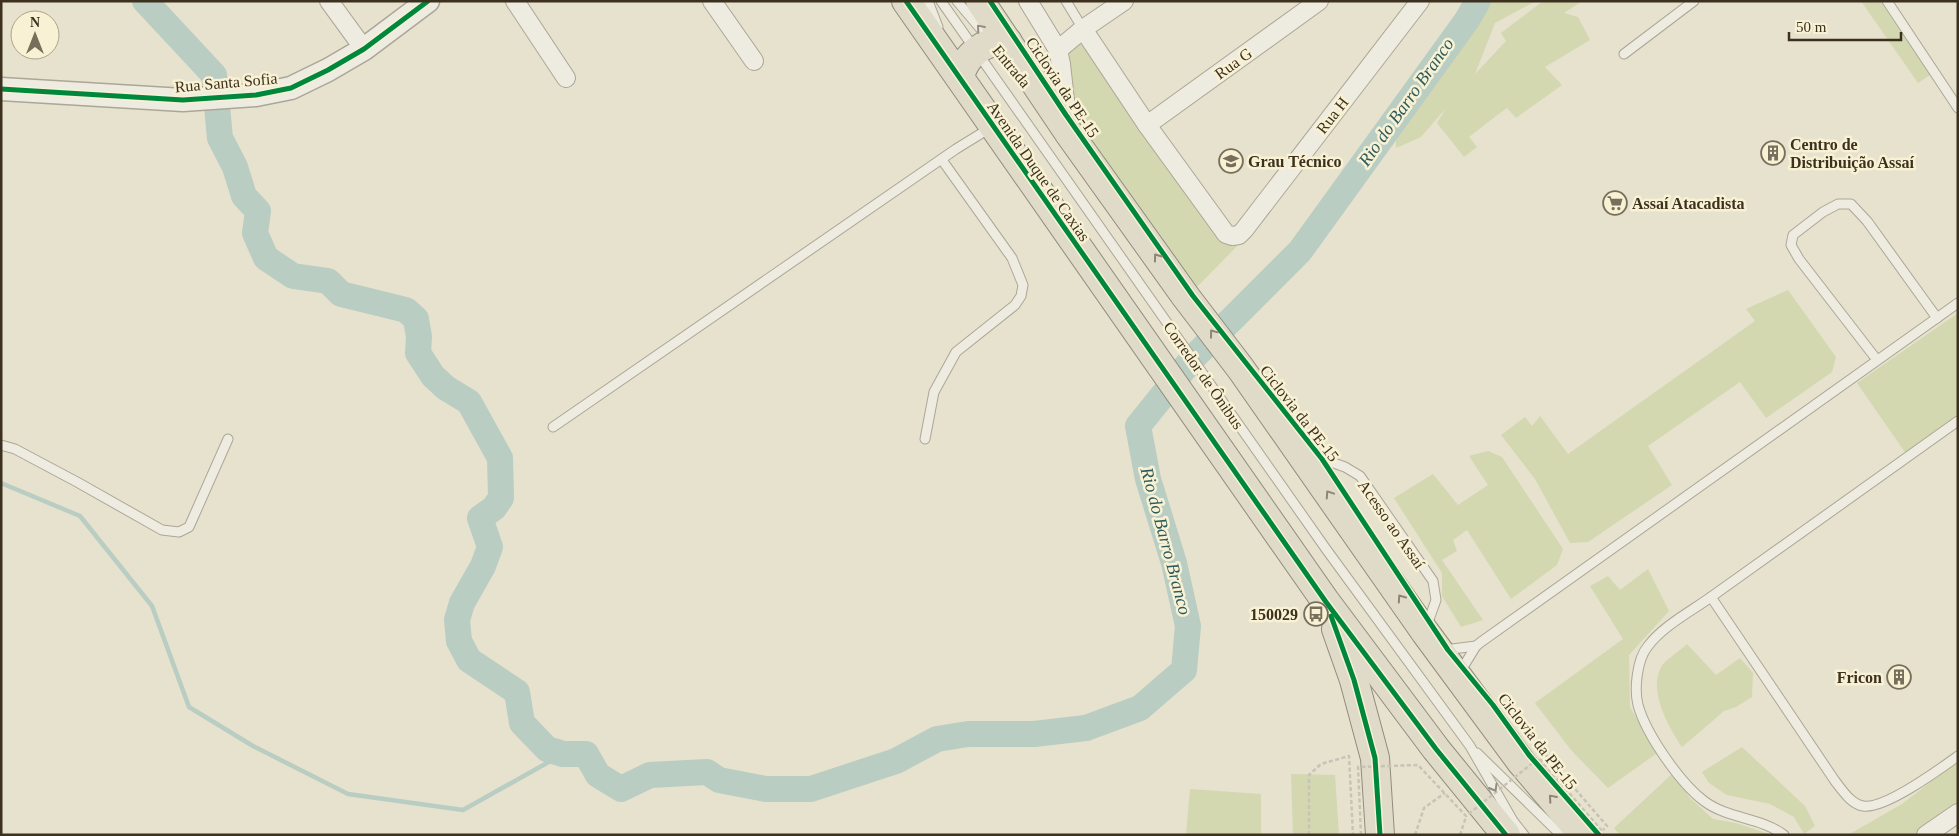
<svg xmlns="http://www.w3.org/2000/svg" width="1959" height="836" font-family="Georgia,serif">
<style>
.green{fill:#d3d8b0}
.lines{fill:none;stroke-linecap:round;stroke-linejoin:round}
.stream{stroke:#b9cdc3;stroke-width:4.5}
.river{stroke:#b9cdc3;stroke-width:26}
.service-casing{stroke:#aca697;stroke-width:11}
.minor-casing{stroke:#aca697;stroke-width:20}
.tertiary-casing{stroke:#aca697;stroke-width:25}
.trunk-casing{stroke:#918c7e;stroke-width:30}
.path{stroke:#c7c3b7;stroke-width:2.5;stroke-dasharray:4 2.5;stroke-linecap:butt}
.service{stroke:#eeebe0;stroke-width:9}
.minor{stroke:#eeebe0;stroke-width:18}
.tertiary{stroke:#eeebe0;stroke-width:22}
.trunk{stroke:#e0dac8;stroke-width:28}
.path-bridge{stroke:#c7c3b7;stroke-width:2.5;stroke-dasharray:4 2.5;stroke-linecap:butt}
.cycleway-casing{stroke:#f8f1d4;stroke-width:8}
.cycleway{stroke:#00873e;stroke-width:5}
.oneway{stroke:#958e7f}
.oneway2{stroke:#8e8573}
.labels{text-anchor:middle;stroke-width:5;stroke-linejoin:round;paint-order:stroke}
.street-label{font-size:16px;fill:#3c301e;stroke:#f8f1d4}
.poi-label{font-size:16px;font-weight:bold;fill:#3c301e;stroke:#f8f1d4;text-anchor:start}
.water-label{font-size:18px;font-style:italic;fill:#2c5b5d;stroke:#f8f1d4}
</style>
<rect width="100%" height="100%" fill="#e6e2ce"/>
<!-- green -->
<g class="green">
<path d="M 1487,1 L 1536,1 L 1495,23 L 1475,74 L 1506,41 L 1501,33 L 1543,1 L 1582,1 L 1564,13 L 1578,17 L 1590,40 L 1545,67 L 1562,85 L 1516,118 L 1507,108 C 1494,117 1482,127 1469,137 L 1477,147 L 1464,157 L 1437,123 L 1446,108 L 1421,137 L 1396,148 L 1396,130 Z"/>
<path d="M 1861,1 L 1880,1 L 1930,75 L 1918,83 Z"/>
<path d="M 1090,26 L 1241,242 L 1193,291 L 1076,124 L 1059,49 Z"/>
<path d="M 1788,290 L 1836,357 L 1832,372 L 1766,418 L 1740,382 L 1648,446 L 1672,485 L 1588,542 L 1570,543 L 1535,479 L 1501,435 L 1525,417 L 1532,426 L 1540,416 L 1568,454 L 1755,321 L 1746,309 Z"/>
<path d="M 1958,313 L 1958,417 L 1907,455 L 1857,383 Z"/>
<path d="M 1488,451 L 1502,457 L 1563,549 L 1557,565 L 1511,599 L 1467,530 L 1453,540 L 1457,551 L 1442,560 L 1483,620 L 1461,627 L 1442,596 L 1442,573 L 1394,498 L 1433,474 L 1458,505 L 1488,485 L 1469,456 Z"/>
<path d="M 1648,569 L 1669,611 L 1629,655 L 1630,707 L 1657,753 L 1608,788 L 1571,750 L 1535,703 L 1623,639 L 1590,586 L 1608,576 L 1620,590 Z"/>
<path d="M 1687,644 L 1716,675 L 1740,658 L 1753,673 L 1752,697 L 1736,707 L 1724,711 L 1682,747 C 1669,728 1648,691 1661,667 C 1665,660 1681,650 1687,644 Z"/>
<path d="M 1742,747 L 1805,806 L 1815,826 L 1804,834 L 1794,817 L 1770,804 L 1727,795 L 1709,783 L 1702,772 Z"/>
<path d="M 1958,761 L 1958,806 L 1916,835 L 1848,835 L 1902,804 Z"/>
<path d="M 1291,774 L 1335,775 L 1339,835 L 1293,835 Z"/>
<path d="M 1672,774 L 1690,798 L 1713,819 L 1736,823 L 1772,835 L 1620,835 L 1614,828 Z"/>
<path d="M 1190,789 L 1261,794 L 1261,835 L 1186,835 Z"/>
</g>
<g class="lines">
<!-- stream -->
<path class="stream" d="M 1,483 L 80,516 L 152,606 L 189,707 L 253,746 L 348,794 L 463,810 L 563,754"/>
<!-- river -->
<path class="river" d="M 145,1 L 214,75 L 220,138 L 235,167 L 244,196 L 258,211 L 255,233 L 266,258 L 293,276 L 328,281 L 341,294 L 406,310 L 416,319 L 419,337 L 418,353 L 433,376 L 446,388 L 469,402 L 500,458 L 501,498 L 494,508 L 480,518 L 490,547 L 483,566 L 462,603 L 457,620 L 459,641 L 469,660 L 517,692 L 522,723 L 547,749 L 563,754 L 586,754 L 598,775 L 621,789 L 650,775 L 707,772 L 719,780 L 766,789 L 811,789 L 896,761 L 937,739 L 968,734 L 1034,734 L 1086,728 L 1140,708 L 1184,670 L 1188,626 L 1174,563 L 1148,479 L 1138,426 L 1192,359 L 1300,251 L 1467,20 L 1478,1"/>
<!-- service casing -->
<g class="service-casing">
<g id="service">
<path d="M 928,1 L 938,27"/>
<path d="M 941,1 L 1326,549 L 1470,746 L 1513,821 L 1524,835"/>
<path d="M 957,1 L 990,40"/>
<path d="M 1066,1 L 1083,29"/>
<path d="M 1887,1 L 1958,108"/>
<path d="M 1624,54 L 1694,1"/>
<path d="M 1877,360 L 1799,259 L 1791,245 L 1793,235 L 1823,212 L 1838,204 L 1851,204 L 1867,221 L 1937,318"/>
<path d="M 1958,421 L 1711,597 L 1835,781 C 1842,790 1851,804 1863,806 C 1884,810 1940,769 1958,756"/>
<path d="M 553,427 L 956,149 L 990,128"/>
<path d="M 925,439 L 934,392 L 956,352 L 1015,305 L 1021,296 L 1023,285 L 1012,258 L 942,160"/>
<path d="M 1,445 L 15,449 L 77,482 L 162,530 L 179,532 L 189,527 L 228,439"/>
<path d="M 1311,455 L 1345,467 L 1360,476 L 1433,581 L 1436,600 L 1427,625"/>
<path d="M 1711,597 C 1690,612 1663,626 1648,646 C 1637,659 1634,689 1638,705 C 1646,734 1680,783 1704,801 C 1728,819 1760,817 1784,835"/>
<path d="M 1444,650 L 1476,646"/>
<path d="M 1460,672 L 1476,646 L 1481,642 L 1958,303"/>
<path d="M 1477,753 L 1561,835"/>
</g>
</g>
<!-- minor casing -->
<g class="minor-casing">
<g id="minor">
<path d="M 329,1 L 364,49"/>
<path d="M 515,1 L 566,78"/>
<path d="M 712,1 L 754,61"/>
<path d="M 1028,1 L 1058,50 L 1061,64 L 1068,127"/>
<path d="M 1083,29 L 1147,125 L 1221,227 L 1226,234 L 1232,236 L 1239,235 L 1244,230 L 1420,1"/>
<path d="M 1058,50 L 1083,29 L 1124,1"/>
<path d="M 1147,125 L 1319,1"/>
<path d="M 1926,835 L 1958,813"/>
</g>
</g>
<!-- tertiary casing -->
<g class="tertiary-casing">
<path id="tertiary" d="M 1,89 L 183,100 L 256,95 L 291,88 L 328,70 L 364,49 L 428,1"/>
</g>
<!-- trunk casing -->
<g class="trunk-casing">
<g id="trunk">
<path d="M 906,1 L 1326,602 L 1436,749 L 1506,835"/>
<path d="M 980,1 L 1068,132 L 1186,297 L 1241,369 L 1425,632 L 1521,762 L 1583,835"/>
<path d="M 960,77 C 965,55 985,39 1008,42"/>
<path d="M 1336,629 L 1354,680 L 1375,758 L 1380,835"/>
</g>
</g>
<!-- path -->
<g class="path">
<path d="M 1537,749 L 1539,747 L 1607,826 L 1603,830"/>
<path d="M 1309,835 L 1309,775 L 1321,764 L 1349,756 L 1353,835"/>
<path d="M 1415,835 L 1424,808 L 1445,793"/>
<path d="M 1460,835 L 1466,817"/>
</g>
<!-- service -->
<use href="#service" class="service"/>
<!-- minor -->
<use href="#minor" class="minor"/>
<!-- tertiary -->
<use href="#tertiary" class="tertiary"/>
<!-- trunk -->
<use href="#trunk" class="trunk"/>
<!-- path-bridge -->
<path class="path-bridge" d="M 1361,835 L 1358,767 L 1418,765 L 1466,816 L 1539,758 L 1602,831"/>
<!-- cycleway casing -->
<g class="cycleway-casing">
<g id="cycleway">
<path d="M 906,1 L 1326,602 L 1436,749 L 1506,835"/>
<path d="M 990,1 L 1066,115 L 1193,296 L 1322,459 L 1448,650 L 1493,705 L 1529,755 L 1599,835"/>
<path d="M 1,89 L 183,100 L 256,95 L 291,88 L 328,70 L 364,49 L 428,1"/>
<path d="M 1331,616 L 1354,680 L 1375,758 L 1380,835"/>
</g>
</g>
<!-- cycleway -->
<use href="#cycleway" class="cycleway"/>
</g>
<!-- one-way arrows -->
<defs><path id="oneway-chevron" d="M-2-3.5L2.5 0L-2 3.5" fill="none" stroke-width="1.6" stroke-linecap="round" stroke-linejoin="round" transform="scale(1.25)"/></defs>
<g class="oneway">
<use href="#oneway-chevron" transform="translate(980 28) rotate(-131)"/>
<use href="#oneway-chevron" transform="translate(1494 788) rotate(60)"/>
</g>
<g class="oneway2">
<use href="#oneway-chevron" transform="translate(1157 257) rotate(-126)"/>
<use href="#oneway-chevron" transform="translate(1213 333) rotate(-127)"/>
<use href="#oneway-chevron" transform="translate(1329 494) rotate(-124)"/>
<use href="#oneway-chevron" transform="translate(1401 598) rotate(-125)"/>
<use href="#oneway-chevron" transform="translate(1552 798) rotate(-131)"/>
</g>
<!-- icons -->
<defs>
<g id="building-ring" transform="scale(1.25)"><circle r="9.5" fill="#f8f1d4" stroke="#786e5c" stroke-width="1.5"/><path d="M-4-6H4V6H1V3H-1V6H-4ZM-2.5-4.3h1.7v1.8h-1.7ZM.8-4.3h1.7v1.8H.8ZM-2.5-1h1.7V.8h-1.7ZM.8-1h1.7V.8H.8Z" fill="#786e5c"/></g>
<g id="university-ring" transform="scale(1.25)"><circle r="9.5" fill="#f8f1d4" stroke="#786e5c" stroke-width="1.5"/><path d="M0-5L7-2L0 1L-7-2ZM-4 1L0 2.5L4 1V4Q0 6-4 4Z" fill="#786e5c"/></g>
<g id="supermarket-ring" transform="scale(1.25)"><circle r="9.5" fill="#f8f1d4" stroke="#786e5c" stroke-width="1.5"/><path d="M-6-5.5h2.5l.6 2H6L4.5 2H-2.5L-4.4-4H-6ZM-1.5 3.2a1.3 1.3 0 1 0 .1 0ZM3 3.2a1.3 1.3 0 1 0 .1 0Z" fill="#786e5c"/></g>
<g id="bus-ring" transform="scale(1.25)"><circle r="9.5" fill="#f8f1d4" stroke="#786e5c" stroke-width="1.5"/><path d="M-5-6H5V4H4V6H2V4H-2V6H-4V4H-5ZM-3.5-4V0h7V-4ZM-3.5 1.2v1.5H-2V1.2ZM2 1.2v1.5H3.5V1.2Z" fill="#786e5c"/></g>
</defs>
<g fill-rule="evenodd">
<use href="#building-ring" x="1773" y="153"/>
<use href="#university-ring" x="1231" y="161"/>
<use href="#supermarket-ring" x="1615" y="203"/>
<use href="#bus-ring" x="1316" y="614"/>
<use href="#building-ring" x="1899" y="677"/>
</g>
<g class="labels">
<!-- street labels -->
<g class="street-label">
<text transform="translate(1233 63) rotate(-36)" y="6">Rua G</text>
<text transform="translate(1012 66) rotate(50)" y="6">Entrada</text>
<text transform="translate(226 82) rotate(-5)" y="6">Rua Santa Sofia</text>
<text transform="translate(1063 87) rotate(56)" y="6">Ciclovia da PE-15</text>
<text transform="translate(1332 115) rotate(-52)" y="6">Rua H</text>
<text transform="translate(1039 171) rotate(55)" y="6">Avenida Duque de Caxias</text>
<text transform="translate(1204 375) rotate(55)" y="6">Corredor de Ônibus</text>
<text transform="translate(1300 413) rotate(52)" y="6">Ciclovia da PE-15</text>
<text transform="translate(1392 524) rotate(55)" y="6">Acesso ao Assaí</text>
<text transform="translate(1538 741) rotate(52)" y="6">Ciclovia da PE-15</text>
</g>
<!-- poi labels -->
<g class="poi-label">
<text x="1790" y="150">Centro de<tspan x="1790" dy="18">Distribuição Assaí</tspan></text>
<text x="1248" y="167">Grau Técnico</text>
<text x="1632" y="209">Assaí Atacadista</text>
<text x="1298" y="620" text-anchor="end">150029</text>
<text x="1882" y="683" text-anchor="end">Fricon</text>
</g>
<!-- water labels -->
<g class="water-label">
<text transform="translate(1406 102) rotate(-55)" y="6">Rio do Barro Branco</text>
<text transform="translate(1166 541) rotate(75)" y="6">Rio do Barro Branco</text>
</g>
</g>
<!-- border -->
<rect width="1959" height="836" fill="none" stroke="#3c301e" stroke-width="5"/>
<!-- north arrow -->
<g transform="translate(35 35)"><circle r="24" fill="#f8f1d4" stroke="#ada48b"/>
<path d="M0-4L9 19L0 12L-9 19Z" fill="#786e5c"/>
<text y="-8" font-size="14" font-weight="bold" text-anchor="middle" fill="#3c301e">N</text>
</g>
<!-- scale -->
<path d="M1789 32v8h112v-8" fill="none" stroke="#3c301e" stroke-width="2.5"/>
<text x="1796" y="32" font-size="15" fill="#3c301e" stroke="#f8f1d4" stroke-width="4" paint-order="stroke">50 m</text>
</svg>
